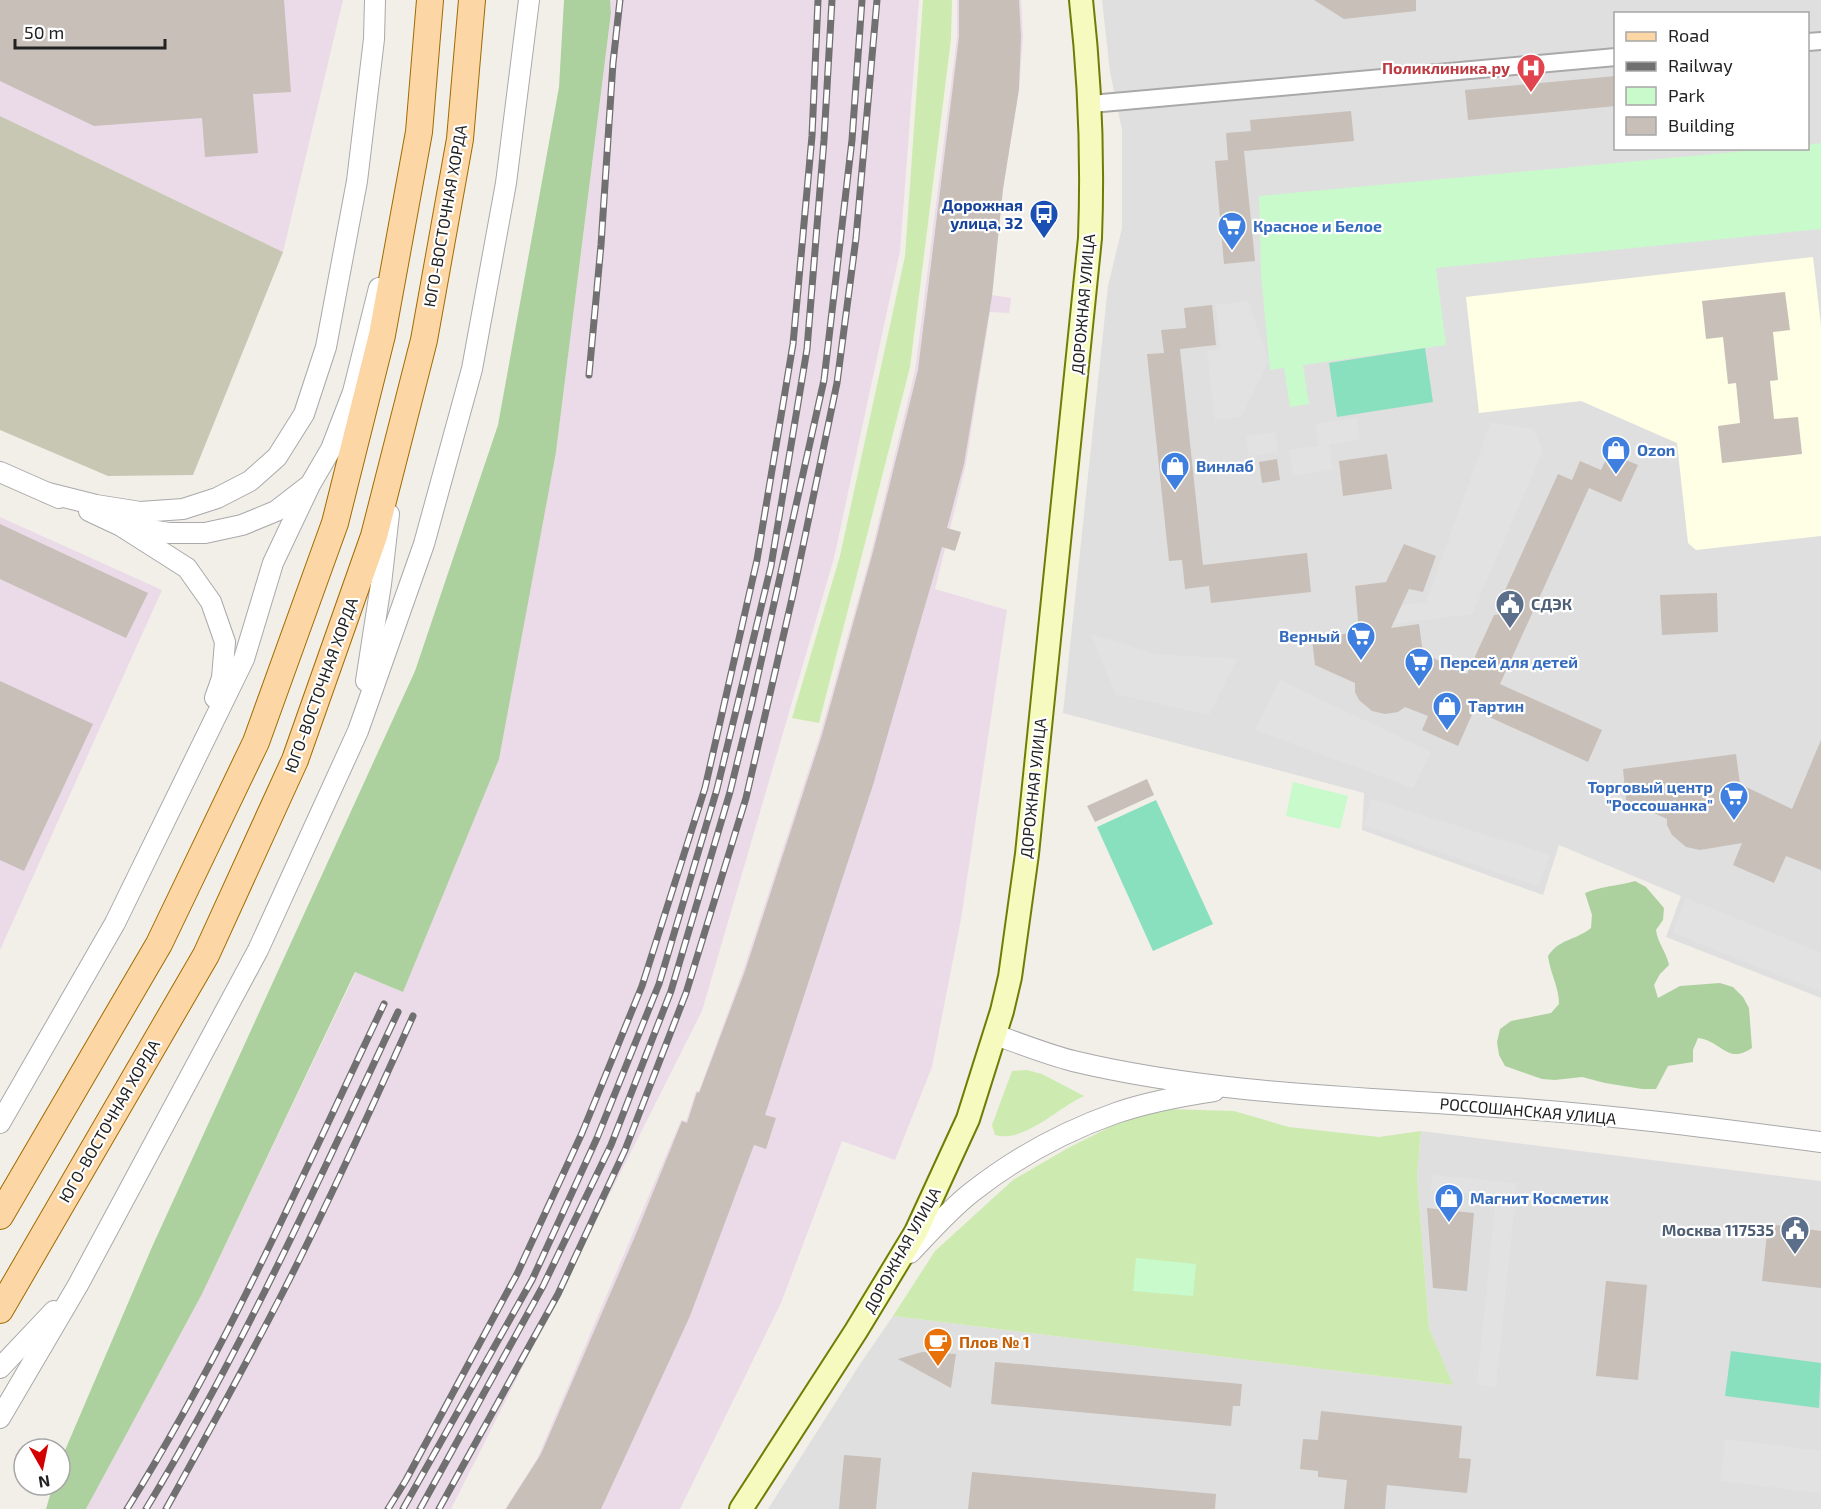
<svg xmlns="http://www.w3.org/2000/svg" width="1821" height="1509" font-family="'Exo 2',sans-serif">
<style>
.residential{fill:#e0dfdf;fill-rule:evenodd}
.industrial{fill:#ebdbe8}
.education{fill:#ffffe5}
.construction{fill:#c7c7b4}
.grass{fill:#cdebb0}
.forest{fill:#add19e}
.park{fill:#c8facc}
.pitch{fill:#88e0be}
.parking{fill:#e2e2e2}
.building{fill:#c7bfb8}
.lines{fill:none;stroke-linecap:round;stroke-linejoin:round}
.minor-casing{stroke:#a9a9a9;stroke-width:20}
.tertiary-casing{stroke:#a9a9a9;stroke-width:22}
.secondary-casing{stroke:#707d05;stroke-width:26}
.primary-casing{stroke:#a06b00;stroke-width:28}
.minor{stroke:#fff;stroke-width:16}
.tertiary{stroke:#fff;stroke-width:20}
.secondary{stroke:#f7fabf;stroke-width:22}
.primary{stroke:#fcd6a4;stroke-width:26}
.rail-casing{stroke:#707070;stroke-width:7}
.rail{stroke:#fff;stroke-width:4.5;stroke-dasharray:14;stroke-linecap:butt}
.labels{text-anchor:middle;stroke-width:4.5;stroke-linejoin:round;paint-order:stroke}
.health-label{font-size:16px;font-weight:bold;fill:#be3a42;stroke:#fff;text-anchor:end}
.transit-label{font-size:16px;font-weight:bold;fill:#164399;stroke:#fff;text-anchor:end}
.street-label{font-size:16px;fill:#222;stroke:#fff}
.shop-label{font-size:16px;font-weight:bold;fill:#366cbe;stroke:#fff;text-anchor:start}
.service-label{font-size:16px;font-weight:bold;fill:#4e5e75;stroke:#fff;text-anchor:start}
.food-label{font-size:16px;font-weight:bold;fill:#c56008;stroke:#fff;text-anchor:start}
</style>
<rect width="100%" height="100%" fill="#f2efe9"/>
<!-- residential -->
<g class="residential">
<path d="M 1102,0 L 1821,0 L 1821,998 L 1666,937 L 1681,896 L 1559,845 L 1543,895 L 1362,830 L 1364,793 L 1063,713 L 1108,286 L 1122,228 L 1122,130 L 1110,72 ZM 1616,14 L 1808,14 L 1808,148 L 1616,148 Z"/>
<path d="M 1421,1131 L 1821,1181 L 1821,1509 L 768,1509 L 858,1367 L 893,1316 L 1452,1385 L 1429,1328 L 1417,1176 Z"/>
</g>
<!-- industrial -->
<g class="industrial">
<path d="M 0,0 L 343,0 L 283,252 L 0,116 Z"/>
<path d="M 610,0 L 919,0 L 900,251 L 834,558 L 702,1011 L 451,1509 L 86,1509 L 202,1294 L 356,972 L 403,992 L 556,452 L 611,14 Z"/>
<path d="M 957,0 L 1021,0 L 1023,37 L 1019,90 L 1003,189 L 992,295 L 1011,298 L 1009,313 L 990,312 L 966,464 L 935,589 L 1007,610 L 961,919 L 932,1067 L 895,1160 L 842,1141 L 781,1303 L 680,1509 L 505,1509 L 537,1459 L 681,1120 L 686,1121 L 696,1091 L 699,1091 L 743,971 L 820,735 L 871,553 L 915,371 L 957,37 Z"/>
<path d="M 0,517 L 162,590 L 0,950 Z"/>
</g>
<!-- education -->
<path class="education" d="M 1813,257 L 1821,326 L 1821,536 L 1696,550 L 1688,543 L 1677,443 L 1581,401 L 1479,413 L 1466,297 Z"/>
<!-- construction -->
<path class="construction" d="M 0,116 L 283,252 L 193,475 L 108,476 L 0,430 Z"/>
<!-- grass -->
<g class="grass">
<path d="M 923,0 L 952,0 L 951,39 L 910,367 L 819,723 L 792,718 L 840,556 L 905,256 Z"/>
<path d="M 1027,1070 L 1042,1074 L 1084,1096 C 1057,1108 1025,1143 995,1135 L 992,1125 L 1012,1071 Z"/>
<path d="M 1167,1109 L 1234,1111 L 1289,1127 L 1379,1137 L 1421,1131 L 1417,1176 L 1429,1328 L 1453,1385 L 893,1316 L 935,1251 L 1013,1180 L 1068,1148 L 1116,1124 Z"/>
</g>
<!-- forest -->
<g class="forest">
<path d="M 564,0 L 610,0 L 611,13 L 556,452 L 499,759 L 403,992 L 355,972 L 202,1294 L 86,1509 L 46,1509 L 53,1485 L 60,1485 L 60,1462 L 152,1247 L 415,671 L 498,425 L 559,87 Z"/>
<path d="M 1635,881 L 1646,887 L 1664,908 L 1663,920 L 1656,930 C 1658,944 1666,951 1669,965 L 1660,974 L 1654,985 L 1658,998 L 1680,986 L 1720,983 L 1733,987 L 1743,997 L 1749,1008 L 1752,1048 C 1727,1065 1722,1041 1698,1038 L 1693,1050 L 1693,1062 L 1668,1066 L 1656,1089 L 1642,1089 L 1605,1083 L 1582,1077 L 1555,1080 L 1542,1079 L 1505,1066 L 1499,1055 L 1497,1042 L 1500,1029 L 1511,1021 L 1551,1013 L 1559,1004 C 1559,987 1550,973 1548,956 C 1560,938 1575,941 1591,928 L 1592,915 L 1585,893 C 1601,886 1618,886 1635,881 Z"/>
</g>
<!-- park -->
<g class="park">
<path d="M 1821,143 L 1821,229 L 1436,268 L 1446,345 L 1303,365 L 1309,404 L 1290,407 L 1284,368 L 1270,370 L 1261,275 L 1259,196 L 1767,149 L 1808,148 L 1808,145 Z"/>
<path d="M 1293,782 L 1348,796 L 1340,829 L 1286,816 Z"/>
<path d="M 1136,1258 L 1196,1264 L 1193,1296 L 1133,1291 Z"/>
</g>
<!-- pitch -->
<g class="pitch">
<path d="M 1425,348 L 1433,402 L 1337,417 L 1329,363 Z"/>
<path d="M 1156,800 L 1213,924 L 1153,951 L 1097,827 Z"/>
<path d="M 1731,1351 L 1821,1363 L 1819,1408 L 1725,1396 Z"/>
</g>
<!-- parking -->
<g class="parking">
<path d="M 1248,301 L 1269,361 L 1241,417 L 1215,420 L 1207,351 L 1220,349 L 1216,305 Z"/>
<path d="M 1357,418 L 1360,440 L 1329,444 L 1333,470 L 1293,476 L 1289,450 L 1318,446 L 1316,424 Z"/>
<path d="M 1491,422 L 1534,429 L 1543,451 L 1472,614 L 1360,628 L 1357,611 L 1426,602 Z"/>
<path d="M 1275,432 L 1278,452 L 1249,456 L 1246,436 Z"/>
<path d="M 1091,634 L 1155,654 L 1237,659 L 1209,715 L 1115,694 Z"/>
<path d="M 1280,680 L 1431,752 L 1413,788 L 1255,730 Z"/>
<path d="M 1371,799 L 1550,855 L 1538,887 L 1364,825 Z"/>
<path d="M 1686,898 L 1821,953 L 1821,992 L 1673,933 Z"/>
<path d="M 1432,1175 L 1517,1183 L 1496,1387 L 1477,1385 L 1496,1196 L 1430,1190 Z"/>
<path d="M 1725,1439 L 1821,1451 L 1821,1493 L 1720,1481 Z"/>
</g>
<!-- building -->
<g class="building">
<path d="M 0,0 L 284,0 L 291,92 L 253,94 L 258,153 L 205,157 L 202,118 L 94,126 L 0,81 Z"/>
<path d="M 959,0 L 1019,0 L 1021,36 L 1019,89 L 1003,189 L 992,296 L 964,464 L 947,528 L 961,532 L 955,551 L 942,547 L 873,785 L 765,1115 L 776,1118 L 766,1149 L 754,1145 L 690,1316 L 601,1509 L 506,1509 L 541,1454 L 636,1234 L 682,1121 L 687,1123 L 697,1092 L 699,1093 L 745,971 L 822,735 L 873,552 L 918,370 L 959,37 Z"/>
<path d="M 1314,0 L 1416,0 L 1416,11 L 1344,19 Z"/>
<path d="M 1616,76 L 1616,106 L 1468,120 L 1465,90 Z"/>
<path d="M 1351,111 L 1354,141 L 1244,151 L 1255,261 L 1224,264 L 1215,161 L 1228,160 L 1226,133 L 1251,131 L 1250,120 Z"/>
<path d="M 1785,292 L 1790,330 L 1773,332 L 1778,380 L 1770,381 L 1774,419 L 1798,417 L 1802,454 L 1722,463 L 1718,426 L 1740,423 L 1736,383 L 1728,384 L 1723,337 L 1706,339 L 1702,301 Z"/>
<path d="M 1212,305 L 1216,345 L 1180,349 L 1203,565 L 1307,553 L 1311,592 L 1211,603 L 1209,586 L 1185,589 L 1182,560 L 1169,561 L 1147,354 L 1164,353 L 1161,330 L 1186,328 L 1184,308 Z"/>
<path d="M 1609,453 L 1638,465 L 1621,502 L 1589,488 L 1500,684 L 1602,730 L 1588,762 L 1474,710 L 1458,746 L 1422,730 L 1428,716 L 1405,707 L 1398,712 L 1385,714 L 1372,711 L 1359,700 L 1355,692 L 1355,683 L 1315,665 L 1312,638 L 1359,632 L 1355,586 L 1386,582 L 1404,544 L 1436,556 L 1423,592 L 1409,589 L 1391,628 L 1419,624 L 1423,653 L 1467,674 L 1494,615 L 1508,613 L 1496,610 L 1558,474 L 1572,480 L 1580,461 L 1601,470 Z"/>
<path d="M 1387,454 L 1392,489 L 1343,496 L 1339,461 Z"/>
<path d="M 1277,459 L 1280,480 L 1262,483 L 1259,462 Z"/>
<path d="M 0,524 L 148,593 L 126,638 L 0,579 Z"/>
<path d="M 1717,593 L 1718,632 L 1662,635 L 1660,595 Z"/>
<path d="M 0,681 L 93,724 L 24,871 L 0,860 Z"/>
<path d="M 1821,740 L 1821,870 L 1786,856 L 1774,883 L 1733,865 L 1742,843 L 1700,850 L 1686,847 L 1672,835 L 1667,825 L 1667,819 L 1626,800 L 1623,769 L 1736,754 L 1740,784 L 1792,809 Z"/>
<path d="M 1147,779 L 1154,795 L 1095,822 L 1087,806 Z"/>
<path d="M 1427,1208 L 1474,1213 L 1467,1291 L 1433,1288 Z"/>
<path d="M 1768,1224 L 1821,1231 L 1821,1288 L 1762,1281 Z"/>
<path d="M 1606,1281 L 1647,1285 L 1638,1380 L 1596,1376 Z"/>
<path d="M 922,1352 L 956,1354 L 951,1388 L 898,1359 Z"/>
<path d="M 995,1362 L 1242,1384 L 1240,1406 L 1233,1406 L 1231,1426 L 991,1404 Z"/>
<path d="M 1321,1411 L 1462,1426 L 1459,1458 L 1471,1459 L 1467,1493 L 1387,1485 L 1385,1509 L 1344,1509 L 1347,1480 L 1318,1477 L 1318,1471 L 1300,1469 L 1303,1439 L 1318,1440 Z"/>
<path d="M 844,1455 L 881,1458 L 876,1509 L 839,1509 Z"/>
<path d="M 972,1472 L 1216,1494 L 1215,1509 L 968,1509 Z"/>
</g>
<g class="lines">
<!-- minor casing -->
<g class="minor-casing">
<g id="minor">
<path d="M 1808,42 L 1821,41"/>
<path d="M 1091,104 L 1616,57"/>
</g>
</g>
<!-- tertiary casing -->
<g class="tertiary-casing">
<g id="tertiary">
<path d="M 0,472 L 59,498"/>
<path d="M 48,493 L 96,505 L 140,512 L 183,509 L 217,498 L 250,481 L 277,457 L 304,414 L 326,347 L 357,181 L 374,39 L 375,0"/>
<path d="M 89,511 L 121,526 L 187,568 L 211,602 L 225,642 L 222,678 L 215,698"/>
<path d="M 130,527 L 169,533 L 205,533 L 242,525 L 276,511 L 307,487"/>
<path d="M 366,681 L 381,584 L 389,514"/>
<path d="M 996,1035 C 1021,1044 1046,1054 1073,1061 C 1211,1094 1355,1097 1496,1107 C 1605,1114 1713,1128 1821,1142"/>
<path d="M 0,1123 L 115,923 L 244,659 L 273,563 L 310,485 L 331,449 L 353,392 L 379,288"/>
<path d="M 910,1253 C 930,1232 950,1209 972,1192 C 1014,1159 1065,1131 1116,1113 C 1148,1102 1181,1096 1214,1091"/>
<path d="M 0,1368 L 54,1311"/>
<path d="M 0,1418 L 78,1285 L 258,950 L 358,731 L 424,544 L 472,369 L 506,183 L 529,0"/>
</g>
</g>
<!-- secondary casing -->
<g class="secondary-casing">
<path id="secondary" d="M 741,1509 L 856,1331 L 916,1232 L 968,1119 L 1002,1011 L 1010,977 L 1027,854 L 1090,238 C 1093,158 1090,80 1081,0"/>
</g>
<!-- primary casing -->
<g class="primary-casing">
<g id="primary">
<path d="M 0,1216 L 159,944 L 256,742 L 335,523 L 382,335 L 419,132 L 430,0"/>
<path d="M 0,1310 L 206,955 L 295,760 L 374,536 L 424,340 L 460,139 L 472,0"/>
</g>
</g>
<!-- minor -->
<use href="#minor" class="minor"/>
<!-- tertiary -->
<use href="#tertiary" class="tertiary"/>
<!-- secondary -->
<use href="#secondary" class="secondary"/>
<!-- primary -->
<use href="#primary" class="primary"/>
<!-- rail casing -->
<g class="rail-casing">
<g id="rail">
<path d="M 589,375 L 601,245 L 613,63 L 620,0"/>
<path d="M 127,1509 C 227,1349 303,1174 384,1004"/>
<path d="M 146,1509 C 242,1350 319,1180 398,1012"/>
<path d="M 166,1509 C 206,1437 245,1366 283,1292 C 329,1202 371,1109 413,1016"/>
<path d="M 388,1509 L 406,1480 L 517,1274 L 582,1133 L 642,986 L 705,788 L 757,560 L 793,344 L 812,136 L 818,0"/>
<path d="M 403,1509 L 532,1280 L 597,1138 L 659,984 L 717,789 L 771,566 L 807,349 L 824,140 L 832,0"/>
<path d="M 420,1509 L 543,1286 L 611,1145 L 671,991 L 730,792 L 752,702 L 824,380 L 852,140 L 862,0"/>
<path d="M 439,1509 L 558,1294 L 625,1150 L 686,993 L 746,798 L 793,594 L 837,383 L 856,238 L 877,0"/>
</g>
</g>
<!-- rail -->
<use href="#rail" class="rail"/>
</g>
<!-- icons -->
<defs>
<g id="hospital-pin" transform="scale(1.5)"><path d="M0 17L-7.5 6A9.5 9.5 0 1 1 7.5 6Z" fill="#e0444e" stroke="#fff"/><path d="M-5-5h3v3.5h4V-5h3V5h-3V1.5h-4V5h-3Z" fill="#fff"/></g>
<g id="bus-pin" transform="scale(1.5)"><path d="M0 17L-7.5 6A9.5 9.5 0 1 1 7.5 6Z" fill="#1a4fb4" stroke="#fff"/><path d="M-5-6H5V4H4V6H2V4H-2V6H-4V4H-5ZM-3.5-4V0h7V-4ZM-3.5 1.2v1.5H-2V1.2ZM2 1.2v1.5H3.5V1.2Z" fill="#fff"/></g>
<g id="supermarket-pin" transform="scale(1.5)"><path d="M0 17L-7.5 6A9.5 9.5 0 1 1 7.5 6Z" fill="#3f7fe0" stroke="#fff"/><path d="M-6-5.5h2.5l.6 2H6L4.5 2H-2.5L-4.4-4H-6ZM-1.5 3.2a1.3 1.3 0 1 0 .1 0ZM3 3.2a1.3 1.3 0 1 0 .1 0Z" fill="#fff"/></g>
<g id="shop-pin" transform="scale(1.5)"><path d="M0 17L-7.5 6A9.5 9.5 0 1 1 7.5 6Z" fill="#3f7fe0" stroke="#fff"/><path d="M-5-2.5h2.3a2.7 3.5 0 0 1 5.4 0H5L5.5 6h-11ZM-1.5-2.5h3a1.5 2.3 0 0 0-3 0Z" fill="#fff"/></g>
<g id="civic-pin" transform="scale(1.5)"><path d="M0 17L-7.5 6A9.5 9.5 0 1 1 7.5 6Z" fill="#5c6f8a" stroke="#fff"/><path d="M-.6-6.5H3V-4.5H.6V-3L4-1V1h2V6H-6V1h2V-1L-.6-3ZM-1.2 2.5V6h2.4V2.5Z" fill="#fff"/></g>
<g id="cafe-pin" transform="scale(1.5)"><path d="M0 17L-7.5 6A9.5 9.5 0 1 1 7.5 6Z" fill="#e8710a" stroke="#fff"/><path d="M-5.5-4.5H6V0H3Q3 3.5 0 3.5H-2.5Q-5.5 3.5-5.5 0ZM3-3.2v2h1.7v-2ZM-6 4.5H4V6H-6Z" fill="#fff"/></g>
</defs>
<g fill-rule="evenodd">
<use href="#hospital-pin" x="1531" y="68"/>
<use href="#bus-pin" x="1044" y="214"/>
<use href="#supermarket-pin" x="1232" y="226"/>
<use href="#shop-pin" x="1616" y="450"/>
<use href="#shop-pin" x="1175" y="466"/>
<use href="#civic-pin" x="1510" y="604"/>
<use href="#supermarket-pin" x="1361" y="636"/>
<use href="#supermarket-pin" x="1419" y="662"/>
<use href="#shop-pin" x="1447" y="706"/>
<use href="#supermarket-pin" x="1734" y="796"/>
<use href="#shop-pin" x="1449" y="1198"/>
<use href="#civic-pin" x="1795" y="1230"/>
<use href="#cafe-pin" x="938" y="1342"/>
</g>
<g class="labels">
<!-- health labels -->
<g class="health-label">
<text x="1510" y="74">Поликлиника.ру</text>
</g>
<!-- transit labels -->
<g class="transit-label">
<text x="1023" y="211">Дорожная<tspan x="1023" dy="18">улица, 32</tspan></text>
</g>
<!-- street labels -->
<g class="street-label">
<text transform="translate(445 216) rotate(-80)" y="6">ЮГО-ВОСТОЧНАЯ ХОРДА</text>
<text transform="translate(1083 304) rotate(-85)" y="6">ДОРОЖНАЯ УЛИЦА</text>
<text transform="translate(321 685) rotate(-70)" y="6">ЮГО-ВОСТОЧНАЯ ХОРДА</text>
<text transform="translate(1033 788) rotate(-84)" y="6">ДОРОЖНАЯ УЛИЦА</text>
<text transform="translate(1528 1111) rotate(5)" y="6">РОССОШАНСКАЯ УЛИЦА</text>
<text transform="translate(109 1121) rotate(-60)" y="6">ЮГО-ВОСТОЧНАЯ ХОРДА</text>
<text transform="translate(902 1250) rotate(-61)" y="6">ДОРОЖНАЯ УЛИЦА</text>
</g>
<!-- shop labels -->
<g class="shop-label">
<text x="1253" y="232">Красное и Белое</text>
<text x="1637" y="456">Ozon</text>
<text x="1196" y="472">Винлаб</text>
<text x="1340" y="642" text-anchor="end">Верный</text>
<text x="1440" y="668">Персей для детей</text>
<text x="1468" y="712">Тартин</text>
<text x="1713" y="793" text-anchor="end">Торговый центр<tspan x="1713" dy="18">"Россошанка"</tspan></text>
<text x="1470" y="1204">Магнит Косметик</text>
</g>
<!-- service labels -->
<g class="service-label">
<text x="1531" y="610">СДЭК</text>
<text x="1774" y="1236" text-anchor="end">Москва 117535</text>
</g>
<!-- food labels -->
<g class="food-label">
<text x="959" y="1348">Плов № 1</text>
</g>
</g>
<!-- legend -->
<rect x="1614" y="12" width="195" height="138" fill="#ffffff" stroke="#a7a7a7" stroke-width="1.5"/>
<rect x="1626" y="32" width="30" height="9" fill="#fcd6a4" stroke="#a7a7a7" stroke-width="1.5"/>
<text x="1668" y="42" font-size="18" fill="#222222">Road</text>
<rect x="1626" y="62" width="30" height="9" fill="#707070" stroke="#a7a7a7" stroke-width="1.5"/>
<text x="1668" y="72" font-size="18" fill="#222222">Railway</text>
<rect x="1626" y="87" width="30" height="18" fill="#c8facc" stroke="#a7a7a7" stroke-width="1.5"/>
<text x="1668" y="102" font-size="18" fill="#222222">Park</text>
<rect x="1626" y="117" width="30" height="18" fill="#c7bfb8" stroke="#a7a7a7" stroke-width="1.5"/>
<text x="1668" y="132" font-size="18" fill="#222222">Building</text>
<!-- north arrow -->
<g transform="translate(42 1467) rotate(171)"><circle r="28" fill="#ffffff" stroke="#a7a7a7" stroke-width="1.5"/>
<path d="M0-4.5L10 22L0 15L-10 22Z" fill="#d40000"/>
<text y="-9" font-size="16" font-weight="bold" text-anchor="middle" fill="#222222">N</text>
</g>
<!-- scale -->
<path d="M15 39v9h150v-9" fill="none" stroke="#222222" stroke-width="3"/>
<text x="24" y="39" font-size="18" fill="#222222" stroke="#ffffff" stroke-width="4.5" paint-order="stroke">50 m</text>
</svg>
